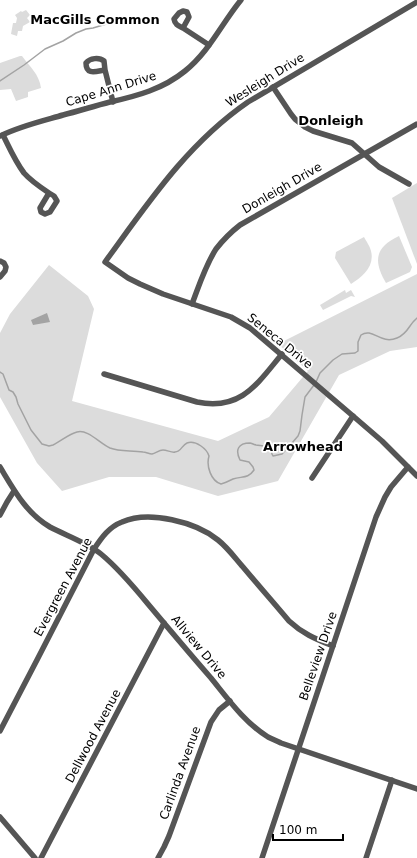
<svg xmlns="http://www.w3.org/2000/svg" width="417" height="858" font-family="'DejaVu Sans',sans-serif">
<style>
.green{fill:#dcdcdc}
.water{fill:#a3a3a3}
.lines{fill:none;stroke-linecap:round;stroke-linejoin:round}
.stream{stroke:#a3a3a3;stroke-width:1.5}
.minor{stroke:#555;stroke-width:5.5}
.labels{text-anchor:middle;stroke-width:3.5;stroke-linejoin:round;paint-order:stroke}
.street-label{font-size:12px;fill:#000;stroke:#fff}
.neighbourhood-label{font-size:13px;font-weight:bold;fill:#000;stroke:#fff}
</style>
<rect width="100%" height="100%" fill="#fff"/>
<!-- green -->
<g class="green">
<path d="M 26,10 L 30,15 L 27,18 L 30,22 L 23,26 L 22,31 L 18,31 L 17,36 L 11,34 L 13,23 L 16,23 L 17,18 L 15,15 L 21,11 L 22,12 Z"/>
<path d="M 20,56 L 22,56 C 30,67 39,74 41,88 L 28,92 L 28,97 L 16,101 L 11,89 L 0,90 L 0,63 Z"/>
<path d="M 417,183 L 417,264 L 392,198 Z"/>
<path d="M 399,236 L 412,267 L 410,272 L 386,283 C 373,261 375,247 399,236 Z"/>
<path d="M 364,237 C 366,241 370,246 371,251 C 375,267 362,277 351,284 L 335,258 L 336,252 Z"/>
<path d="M 49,265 L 88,296 L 94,309 L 72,401 L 218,441 L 269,417 L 308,371 L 278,344 L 417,274 L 417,347 L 390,351 L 339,375 L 278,481 L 218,496 L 156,477 L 109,477 L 62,491 L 37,463 L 0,397 L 0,333 L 10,314 Z"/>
<path d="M 345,290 L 346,293 L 351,290 L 355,297 L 351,296 L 323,310 L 320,305 Z"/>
</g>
<!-- water -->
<path class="water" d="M 47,313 L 50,322 L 33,325 L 31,320 Z"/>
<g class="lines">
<!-- stream -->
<g class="stream">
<path d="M 0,81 L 24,65 L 45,49 L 63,41 L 76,33 L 86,29 L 93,28 L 113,22 L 125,21"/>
<path d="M 0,372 L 3,374 L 9,390 L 13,392 L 16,397 L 18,404 L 31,430 L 42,444 L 49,446 L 53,445 C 61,441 69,434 77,432 C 88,429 99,443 110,448 C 120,452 132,450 143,452 C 146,452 149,454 152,454 C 156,453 159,450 163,450 C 167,450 172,453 175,452 C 181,452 182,445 187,443 C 196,440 207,449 209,456 C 206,466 211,481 221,484 C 225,483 229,481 233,479 C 242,476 248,479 254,470 L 253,467 L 249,462 L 240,460 C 235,450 238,443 250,443 C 254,444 252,444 256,445 C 261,446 266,445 271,449 L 272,454 L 273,456 L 282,454 L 292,443 L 298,436 L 300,431 L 302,415 L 305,397 L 314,385"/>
<path d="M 316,382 L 320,373 L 333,360 L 342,354 L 355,353 L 358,351 L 358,342 L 361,335 C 373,327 380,345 397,338 C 409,333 408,325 417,318"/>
</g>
<!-- minor -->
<g class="minor">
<path d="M 417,2 L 248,102 C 187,144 148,203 105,262 L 128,278 L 140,284 L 163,294 L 231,317 L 250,328 L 353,416 L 382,441 L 417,476"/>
<path d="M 183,28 C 179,26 175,25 174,19 L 179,13 L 183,11 L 187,12 L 189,17 L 183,28 L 209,45"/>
<path d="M 105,70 C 97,71 86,76 86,63 C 90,58 99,57 104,61 L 105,70 L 113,102"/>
<path d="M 273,87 L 291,114 L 295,119 L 305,127 L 313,131 L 352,143 L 379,167 L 409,184"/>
<path d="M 3,135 C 9,147 15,161 24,173 C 31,181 40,187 49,193 L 40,208 L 41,212 L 45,214 L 50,212 L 57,201 L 54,196 L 49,193"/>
<path d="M 0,136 C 20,126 42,121 63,115 C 79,111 94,106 110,102 C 137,96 163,89 185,71 C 209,52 222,23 241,0"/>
<path d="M 0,261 L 4,263 L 6,267 L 5,271 L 0,277"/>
<path d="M 192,304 C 199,286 205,266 216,249 C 223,240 231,232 240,225 L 417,124"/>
<path d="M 104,374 L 197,402 C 241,411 257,384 282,354"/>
<path d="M 0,467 C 14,490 26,513 50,527 C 65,535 88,543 101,554 C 118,568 134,587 148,604 C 169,629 190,654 211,678 C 228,699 245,723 268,737 C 272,739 277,741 281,743 L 417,789"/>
<path d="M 312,478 L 353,416"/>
<path d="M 0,515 L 7,502 L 14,491"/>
<path d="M 0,731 L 38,658 L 94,549 C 102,537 109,527 122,522 C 149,510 196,522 218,540 C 228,548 235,558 243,567 C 258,585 274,603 289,621 C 303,634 316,639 333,646"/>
<path d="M 0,817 L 35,858"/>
<path d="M 41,858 L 164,623"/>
<path d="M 158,858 L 164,847 L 169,836 L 211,722 L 219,710 L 230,701"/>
<path d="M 262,858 L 376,517 L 385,497 L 391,487 L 408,467"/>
<path d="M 366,858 L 392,780"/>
</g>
</g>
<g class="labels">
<!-- street labels -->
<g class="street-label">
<text transform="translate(265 80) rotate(-32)" y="4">Wesleigh Drive</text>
<text transform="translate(111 89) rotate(-17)" y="4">Cape Ann Drive</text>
<text transform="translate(282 188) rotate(-30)" y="4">Donleigh Drive</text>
<text transform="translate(280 341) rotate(39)" y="4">Seneca Drive</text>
<text transform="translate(63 587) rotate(-62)" y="4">Evergreen Avenue</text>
<text transform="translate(199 647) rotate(50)" y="4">Allview Drive</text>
<text transform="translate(318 656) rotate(-71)" y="4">Belleview Drive</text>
<text transform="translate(93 736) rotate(-62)" y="4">Dellwood Avenue</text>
<text transform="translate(180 773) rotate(-70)" y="4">Carlinda Avenue</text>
</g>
<!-- neighbourhood labels -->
<g class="neighbourhood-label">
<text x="95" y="24">MacGills Common</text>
<text x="331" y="125">Donleigh</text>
<text x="303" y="451">Arrowhead</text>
</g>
</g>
<!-- scale -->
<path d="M273 834v6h70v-6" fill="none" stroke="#000000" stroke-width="2"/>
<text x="279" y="834" font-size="12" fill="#000000" stroke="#ffffff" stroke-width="3" paint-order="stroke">100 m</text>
</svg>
